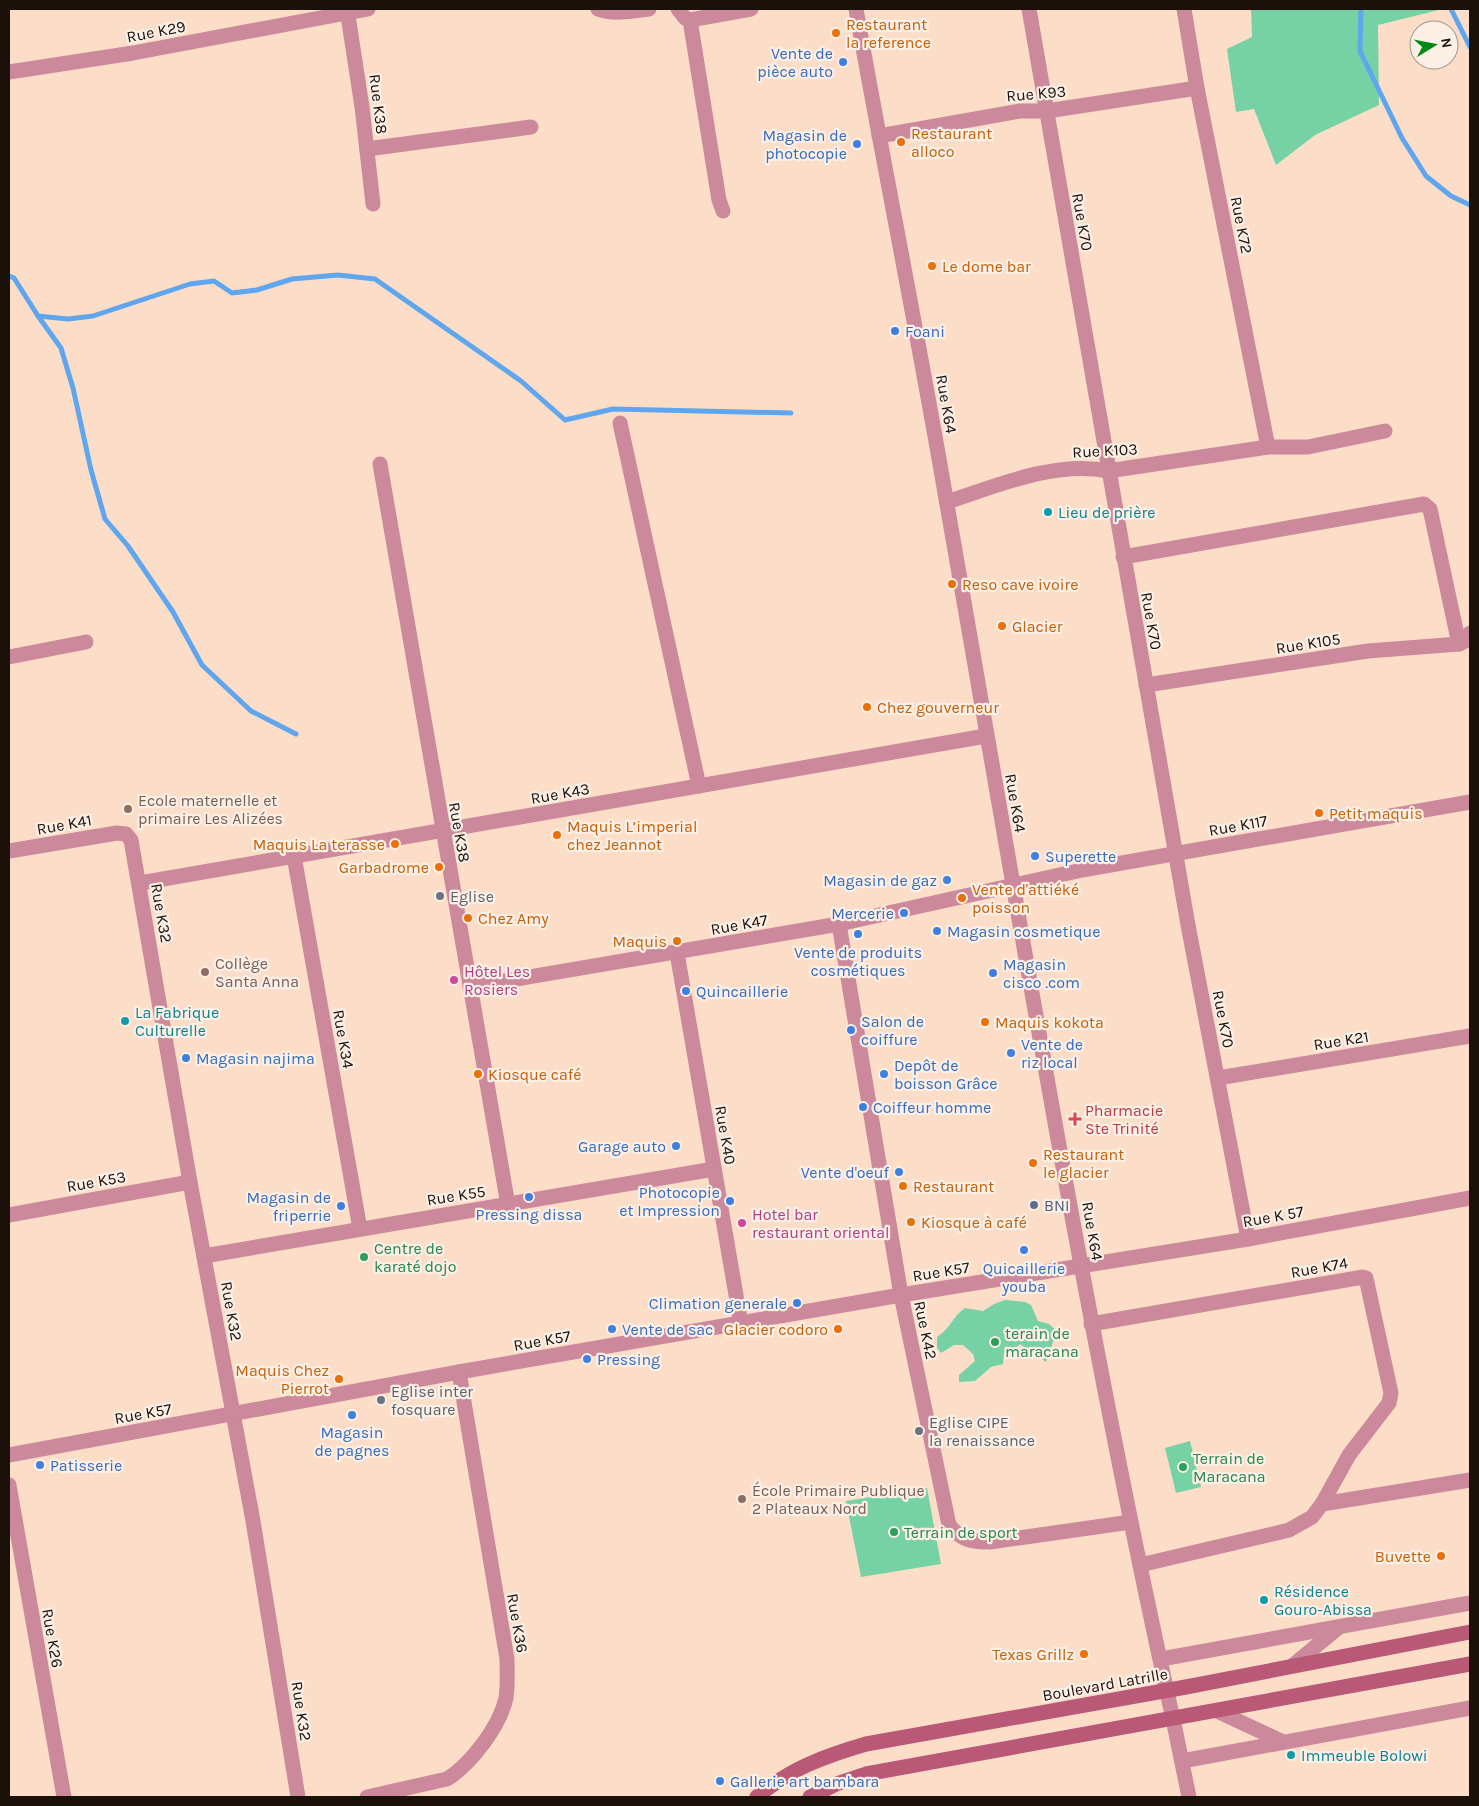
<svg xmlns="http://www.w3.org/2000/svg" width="1479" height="1806" font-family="Karla,sans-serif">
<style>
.green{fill:#76d1a4}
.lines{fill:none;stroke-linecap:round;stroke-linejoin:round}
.stream{stroke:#60a6ef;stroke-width:5}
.minor{stroke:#cc899b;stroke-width:15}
.tertiary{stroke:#cc899b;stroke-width:15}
.secondary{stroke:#ba5977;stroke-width:15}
.food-dot{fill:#e8710a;stroke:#fbefe6;stroke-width:2}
.shop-dot{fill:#3f7fe0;stroke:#fbefe6;stroke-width:2}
.culture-dot{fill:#0f9aa8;stroke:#fbefe6;stroke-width:2}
.education-dot{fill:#8d6e63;stroke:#fbefe6;stroke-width:2}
.worship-dot{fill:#6b7280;stroke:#fbefe6;stroke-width:2}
.hotel-dot{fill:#d1479c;stroke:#fbefe6;stroke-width:2}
.health-dot{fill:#e0444e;stroke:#fbefe6;stroke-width:2}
.service-dot{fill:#5c6f8a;stroke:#fbefe6;stroke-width:2}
.leisure-dot{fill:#2e9e5b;stroke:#fbefe6;stroke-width:2}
.labels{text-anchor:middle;stroke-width:4.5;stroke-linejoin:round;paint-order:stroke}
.food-label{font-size:16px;fill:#c56008;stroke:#fbefe6;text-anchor:start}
.street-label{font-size:16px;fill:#1b110a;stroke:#fbefe6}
.shop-label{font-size:16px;fill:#366cbe;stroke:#fbefe6;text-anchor:start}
.culture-label{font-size:16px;fill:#0d838f;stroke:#fbefe6;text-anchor:start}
.education-label{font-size:16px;fill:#785e54;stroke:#fbefe6;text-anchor:start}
.worship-label{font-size:16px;fill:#5b616d;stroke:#fbefe6;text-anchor:start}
.hotel-label{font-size:16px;fill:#b23c85;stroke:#fbefe6;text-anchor:start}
.health-label{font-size:16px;fill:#be3a42;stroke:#fbefe6;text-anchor:start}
.service-label{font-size:16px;fill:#4e5e75;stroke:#fbefe6;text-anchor:start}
.leisure-label{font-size:16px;fill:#27864d;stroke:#fbefe6;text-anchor:start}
</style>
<rect width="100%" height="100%" fill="#fcdec8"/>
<!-- green -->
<g class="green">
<path d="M 1251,9 L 1439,9 L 1439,10 L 1378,25 L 1379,105 L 1315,135 L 1276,165 L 1254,109 L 1236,112 L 1227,49 L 1252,37 Z"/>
<path d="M 1005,1300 L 1025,1302 L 1031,1305 L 1038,1321 L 1049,1324 L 1057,1331 L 1046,1362 L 1020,1344 L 1014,1350 L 1004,1353 L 1003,1364 L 991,1367 L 975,1381 L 959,1382 L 959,1375 L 975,1361 L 973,1354 L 963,1345 L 954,1345 L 941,1353 L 937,1348 L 937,1337 C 950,1329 953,1316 965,1308 L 983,1311 L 994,1304 Z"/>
<path d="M 1190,1441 L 1201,1487 L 1176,1493 L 1165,1448 Z"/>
<path d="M 927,1488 L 941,1564 L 861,1577 L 846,1501 Z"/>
</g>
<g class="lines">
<!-- stream -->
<g class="stream">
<path d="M 1361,9 L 1360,51 L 1402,138 L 1426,176 L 1451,196 L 1470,205"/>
<path d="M 1451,9 L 1470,47"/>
<path d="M 9,276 L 14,278 L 38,316 L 68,319 L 93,316 L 190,284 L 214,281 L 232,293 L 257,290 L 292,279 L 338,275 L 375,279 L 521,381 L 565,420 L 613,409 L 791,413"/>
<path d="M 38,316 L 61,348 L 73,388 L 91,470 L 105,519 L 128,546 L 173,612 L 202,665 L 251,711 L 296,734"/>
</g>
<!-- minor -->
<g class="minor">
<path d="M 347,9 L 362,107 L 373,204"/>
<path d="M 598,9 C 613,15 633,11 649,9"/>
<path d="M 678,9 L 685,18 L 690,20"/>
<path d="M 1029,9 L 1188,925 L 1248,1239"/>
<path d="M 1184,9 L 1197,88 L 1268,447"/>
<path d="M 690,20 L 719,200 L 723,211"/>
<path d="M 690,20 L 751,9"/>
<path d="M 9,72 L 133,53 L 368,9"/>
<path d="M 879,136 L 1020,111 L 1047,111 L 1197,88"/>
<path d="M 367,149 L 531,127"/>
<path d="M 620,423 L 699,786"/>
<path d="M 380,464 L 508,1205"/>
<path d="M 947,502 C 996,486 1056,460 1108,471 L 1268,447 L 1308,447 L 1385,431"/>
<path d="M 1123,557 L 1424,504 L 1430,509 L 1459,644"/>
<path d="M 9,657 L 86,642"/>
<path d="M 1146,685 L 1368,651 L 1459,644 L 1465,641 L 1470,633"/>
<path d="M 9,851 L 117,833 L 126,834 L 131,840 L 190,1182 L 253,1521 L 298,1797"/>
<path d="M 294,856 L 360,1229"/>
<path d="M 140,883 L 986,736"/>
<path d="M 839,924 L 901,1295 L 949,1525 C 961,1540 971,1542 990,1542 L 1131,1522"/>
<path d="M 677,953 L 741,1324"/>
<path d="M 470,987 L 839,924 L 1082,870 L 1470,802"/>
<path d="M 1218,1078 L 1470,1036"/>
<path d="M 9,1215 L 190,1182"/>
<path d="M 204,1256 L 714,1169"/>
<path d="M 1091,1324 L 1363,1277 L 1366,1278 L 1391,1393 L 1389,1403 L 1349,1455 L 1322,1504 L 1312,1517 L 1289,1530 L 1277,1533 L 1140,1565"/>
<path d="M 9,1455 L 459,1372 L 901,1295 L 1248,1239 L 1470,1198"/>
<path d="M 9,1485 L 64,1797"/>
<path d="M 1322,1504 L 1470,1480"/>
<path d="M 1161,1659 L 1470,1603"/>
<path d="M 1292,1666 L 1338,1628"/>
<path d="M 1217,1711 L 1283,1742"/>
<path d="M 1173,1719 L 1189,1797"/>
<path d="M 1182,1761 L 1470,1708"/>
<path d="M 367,1797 L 447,1779 C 471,1764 500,1726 506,1698 C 508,1685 507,1672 507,1659 L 459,1372"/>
</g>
<!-- tertiary -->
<path class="tertiary" d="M 856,9 C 885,172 918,335 946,499 C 1018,907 1083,1315 1173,1719"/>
<!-- secondary -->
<g class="secondary">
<path d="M 757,1797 C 789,1769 825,1756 866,1744 L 1186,1687 L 1470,1632"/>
<path d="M 810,1797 L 836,1784 L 866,1774 L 1470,1664"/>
</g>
</g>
<!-- markers -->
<g class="food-dot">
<circle cx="836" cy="33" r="5"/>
<circle cx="901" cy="142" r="5"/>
<circle cx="932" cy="266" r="5"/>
<circle cx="952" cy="584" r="5"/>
<circle cx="1002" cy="626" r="5"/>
<circle cx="867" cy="707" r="5"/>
<circle cx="1319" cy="813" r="5"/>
<circle cx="557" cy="835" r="5"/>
<circle cx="395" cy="844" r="5"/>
<circle cx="439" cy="867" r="5"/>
<circle cx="962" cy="898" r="5"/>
<circle cx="468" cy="918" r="5"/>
<circle cx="677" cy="941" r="5"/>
<circle cx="985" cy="1022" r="5"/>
<circle cx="478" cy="1074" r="5"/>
<circle cx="1033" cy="1163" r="5"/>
<circle cx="903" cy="1186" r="5"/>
<circle cx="911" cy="1222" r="5"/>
<circle cx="838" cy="1329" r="5"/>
<circle cx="339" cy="1379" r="5"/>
<circle cx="1441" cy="1556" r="5"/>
<circle cx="1084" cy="1654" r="5"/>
</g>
<g class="shop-dot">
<circle cx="843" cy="62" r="5"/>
<circle cx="857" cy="144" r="5"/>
<circle cx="895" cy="331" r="5"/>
<circle cx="1035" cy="856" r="5"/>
<circle cx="947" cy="880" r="5"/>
<circle cx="904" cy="913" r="5"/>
<circle cx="937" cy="931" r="5"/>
<circle cx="858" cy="934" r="5"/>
<circle cx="993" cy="973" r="5"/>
<circle cx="686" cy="991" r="5"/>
<circle cx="851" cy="1030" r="5"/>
<circle cx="1011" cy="1053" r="5"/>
<circle cx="186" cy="1058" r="5"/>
<circle cx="884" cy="1074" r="5"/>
<circle cx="863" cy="1107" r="5"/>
<circle cx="676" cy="1146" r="5"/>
<circle cx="899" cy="1172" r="5"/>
<circle cx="529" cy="1197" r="5"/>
<circle cx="730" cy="1201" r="5"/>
<circle cx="341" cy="1206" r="5"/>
<circle cx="1024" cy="1250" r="5"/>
<circle cx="797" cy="1303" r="5"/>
<circle cx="612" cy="1329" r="5"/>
<circle cx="587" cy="1359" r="5"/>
<circle cx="352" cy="1415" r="5"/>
<circle cx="40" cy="1465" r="5"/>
<circle cx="720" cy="1781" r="5"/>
</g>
<g class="culture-dot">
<circle cx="1048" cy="512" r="5"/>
<circle cx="125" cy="1021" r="5"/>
<circle cx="1264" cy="1600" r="5"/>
<circle cx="1291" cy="1755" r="5"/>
</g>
<g class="education-dot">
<circle cx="128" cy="809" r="5"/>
<circle cx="205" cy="972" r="5"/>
<circle cx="742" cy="1499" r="5"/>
</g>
<g class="worship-dot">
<circle cx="440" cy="896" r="5"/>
<circle cx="381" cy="1400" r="5"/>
<circle cx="919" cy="1431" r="5"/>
</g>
<g class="hotel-dot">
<circle cx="454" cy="980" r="5"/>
<circle cx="742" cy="1223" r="5"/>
</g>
<path class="health-dot" d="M1072.5 1111.5h5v5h5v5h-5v5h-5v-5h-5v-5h5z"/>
<circle class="service-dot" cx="1034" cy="1205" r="5"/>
<g class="leisure-dot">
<circle cx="364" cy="1257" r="5"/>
<circle cx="995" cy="1342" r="5"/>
<circle cx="1183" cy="1467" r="5"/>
<circle cx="894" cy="1532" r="5"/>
</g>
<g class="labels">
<!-- food labels -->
<g class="food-label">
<text x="846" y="30">Restaurant<tspan x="846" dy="18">la reference</tspan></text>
<text x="911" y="139">Restaurant<tspan x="911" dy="18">alloco</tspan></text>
<text x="942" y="272">Le dome bar</text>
<text x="962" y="590">Reso cave ivoire</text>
<text x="1012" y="632">Glacier</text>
<text x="877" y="713">Chez gouverneur</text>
<text x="1329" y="819">Petit maquis</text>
<text x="567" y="832">Maquis L’imperial<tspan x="567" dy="18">chez Jeannot</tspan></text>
<text x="385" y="850" text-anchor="end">Maquis La terasse</text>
<text x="429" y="873" text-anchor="end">Garbadrome</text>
<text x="972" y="895">Vente d'attiéké<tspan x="972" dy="18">poisson</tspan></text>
<text x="478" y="924">Chez Amy</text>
<text x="667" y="947" text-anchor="end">Maquis</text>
<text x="995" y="1028">Maquis kokota</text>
<text x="488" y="1080">Kiosque café</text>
<text x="1043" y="1160">Restaurant<tspan x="1043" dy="18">le glacier</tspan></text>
<text x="913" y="1192">Restaurant</text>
<text x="921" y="1228">Kiosque à café</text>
<text x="828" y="1335" text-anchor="end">Glacier codoro</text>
<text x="329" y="1376" text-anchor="end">Maquis Chez<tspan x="329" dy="18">Pierrot</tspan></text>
<text x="1431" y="1562" text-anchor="end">Buvette</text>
<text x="1074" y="1660" text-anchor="end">Texas Grillz</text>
</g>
<!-- street labels -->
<g class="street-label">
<text transform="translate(156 31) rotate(-11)" y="6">Rue K29</text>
<text transform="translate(1036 93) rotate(-5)" y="6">Rue K93</text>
<text transform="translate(379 104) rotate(83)" y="6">Rue K38</text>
<text transform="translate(1083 222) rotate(80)" y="6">Rue K70</text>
<text transform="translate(1242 225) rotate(79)" y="6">Rue K72</text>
<text transform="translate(947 404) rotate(80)" y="6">Rue K64</text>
<text transform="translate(1105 450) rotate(-3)" y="6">Rue K103</text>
<text transform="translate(1152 621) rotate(80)" y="6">Rue K70</text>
<text transform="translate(1308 643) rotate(-9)" y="6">Rue K105</text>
<text transform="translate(560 793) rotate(-10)" y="6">Rue K43</text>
<text transform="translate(1016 803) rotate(80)" y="6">Rue K64</text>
<text transform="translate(64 824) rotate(-10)" y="6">Rue K41</text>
<text transform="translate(1238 825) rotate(-10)" y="6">Rue K117</text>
<text transform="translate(460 832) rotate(80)" y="6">Rue K38</text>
<text transform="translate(162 913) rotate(80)" y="6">Rue K32</text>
<text transform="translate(739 924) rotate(-10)" y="6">Rue K47</text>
<text transform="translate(1224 1019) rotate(79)" y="6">Rue K70</text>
<text transform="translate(344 1039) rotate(80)" y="6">Rue K34</text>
<text transform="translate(1341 1040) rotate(-9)" y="6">Rue K21</text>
<text transform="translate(726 1135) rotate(80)" y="6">Rue K40</text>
<text transform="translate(96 1181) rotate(-10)" y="6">Rue K53</text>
<text transform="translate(456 1195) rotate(-9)" y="6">Rue K55</text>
<text transform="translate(1273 1216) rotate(-10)" y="6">Rue K 57</text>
<text transform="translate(1093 1231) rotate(80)" y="6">Rue K64</text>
<text transform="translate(1319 1267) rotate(-10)" y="6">Rue K74</text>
<text transform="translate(941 1271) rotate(-9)" y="6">Rue K57</text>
<text transform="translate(232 1311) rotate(80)" y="6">Rue K32</text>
<text transform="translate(926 1330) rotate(78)" y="6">Rue K42</text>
<text transform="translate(542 1340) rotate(-10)" y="6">Rue K57</text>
<text transform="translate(143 1413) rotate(-10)" y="6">Rue K57</text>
<text transform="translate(518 1623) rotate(80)" y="6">Rue K36</text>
<text transform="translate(53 1638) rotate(80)" y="6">Rue K26</text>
<text transform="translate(1105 1684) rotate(-10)" y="6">Boulevard Latrille</text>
<text transform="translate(302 1711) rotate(81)" y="6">Rue K32</text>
</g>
<!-- shop labels -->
<g class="shop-label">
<text x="833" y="59" text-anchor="end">Vente de<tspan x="833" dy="18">pièce auto</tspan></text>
<text x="847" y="141" text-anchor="end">Magasin de<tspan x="847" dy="18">photocopie</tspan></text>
<text x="905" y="337">Foani</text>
<text x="1045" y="862">Superette</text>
<text x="937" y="886" text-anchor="end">Magasin de gaz</text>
<text x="894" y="919" text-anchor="end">Mercerie</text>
<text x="947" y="937">Magasin cosmetique</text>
<text x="858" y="958" text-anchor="middle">Vente de produits<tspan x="858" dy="18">cosmétiques</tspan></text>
<text x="1003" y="970">Magasin<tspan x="1003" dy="18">cisco .com</tspan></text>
<text x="696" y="997">Quincaillerie</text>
<text x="861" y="1027">Salon de<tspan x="861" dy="18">coiffure</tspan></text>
<text x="1021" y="1050">Vente de<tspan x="1021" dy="18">riz local</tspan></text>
<text x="196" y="1064">Magasin najima</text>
<text x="894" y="1071">Depôt de<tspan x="894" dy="18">boisson Grâce</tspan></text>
<text x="873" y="1113">Coiffeur homme</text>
<text x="666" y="1152" text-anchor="end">Garage auto</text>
<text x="889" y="1178" text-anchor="end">Vente d'oeuf</text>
<text x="720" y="1198" text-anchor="end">Photocopie<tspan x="720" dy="18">et Impression</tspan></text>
<text x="331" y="1203" text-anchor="end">Magasin de<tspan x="331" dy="18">friperrie</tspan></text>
<text x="529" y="1220" text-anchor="middle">Pressing dissa</text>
<text x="1024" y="1274" text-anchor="middle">Quicaillerie<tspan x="1024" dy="18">youba</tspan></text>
<text x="787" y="1309" text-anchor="end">Climation generale</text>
<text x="622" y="1335">Vente de sac</text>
<text x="597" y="1365">Pressing</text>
<text x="352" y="1438" text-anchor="middle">Magasin<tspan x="352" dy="18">de pagnes</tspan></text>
<text x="50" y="1471">Patisserie</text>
<text x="730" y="1787">Gallerie art bambara</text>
</g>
<!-- culture labels -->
<g class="culture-label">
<text x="1058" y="518">Lieu de prière</text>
<text x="135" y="1018">La Fabrique<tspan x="135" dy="18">Culturelle</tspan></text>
<text x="1274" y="1597">Résidence<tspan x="1274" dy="18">Gouro-Abissa</tspan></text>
<text x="1301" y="1761">Immeuble Bolowi</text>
</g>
<!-- education labels -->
<g class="education-label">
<text x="138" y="806">Ecole maternelle et<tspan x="138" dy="18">primaire Les Alizées</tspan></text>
<text x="215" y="969">Collège<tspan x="215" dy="18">Santa Anna</tspan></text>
<text x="752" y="1496">École Primaire Publique<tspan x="752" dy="18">2 Plateaux Nord</tspan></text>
</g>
<!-- worship labels -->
<g class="worship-label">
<text x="450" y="902">Eglise</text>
<text x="391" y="1397">Eglise inter<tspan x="391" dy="18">fosquare</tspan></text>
<text x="929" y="1428">Eglise CIPE<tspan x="929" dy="18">la renaissance</tspan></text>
</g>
<!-- hotel labels -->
<g class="hotel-label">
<text x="464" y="977">Hôtel Les<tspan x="464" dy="18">Rosiers</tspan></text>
<text x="752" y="1220">Hotel bar<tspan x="752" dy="18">restaurant oriental</tspan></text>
</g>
<!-- health labels -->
<g class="health-label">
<text x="1085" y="1116">Pharmacie<tspan x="1085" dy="18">Ste Trinité</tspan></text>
</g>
<!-- service labels -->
<g class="service-label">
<text x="1044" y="1211">BNI</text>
</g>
<!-- leisure labels -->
<g class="leisure-label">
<text x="374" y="1254">Centre de<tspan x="374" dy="18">karaté dojo</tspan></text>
<text x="1005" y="1339">terain de<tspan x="1005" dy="18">maracana</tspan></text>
<text x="1193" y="1464">Terrain de<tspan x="1193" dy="18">Maracana</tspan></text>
<text x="904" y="1538">Terrain de sport</text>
</g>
</g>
<!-- border -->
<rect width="1479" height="1806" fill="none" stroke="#1b110a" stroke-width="20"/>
<!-- north arrow -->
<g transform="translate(1434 45) rotate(80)"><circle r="24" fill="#fbefe6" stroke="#a1968e"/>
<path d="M0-4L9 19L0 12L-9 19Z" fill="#008915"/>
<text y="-8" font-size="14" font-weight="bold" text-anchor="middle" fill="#1b110a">N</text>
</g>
</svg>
